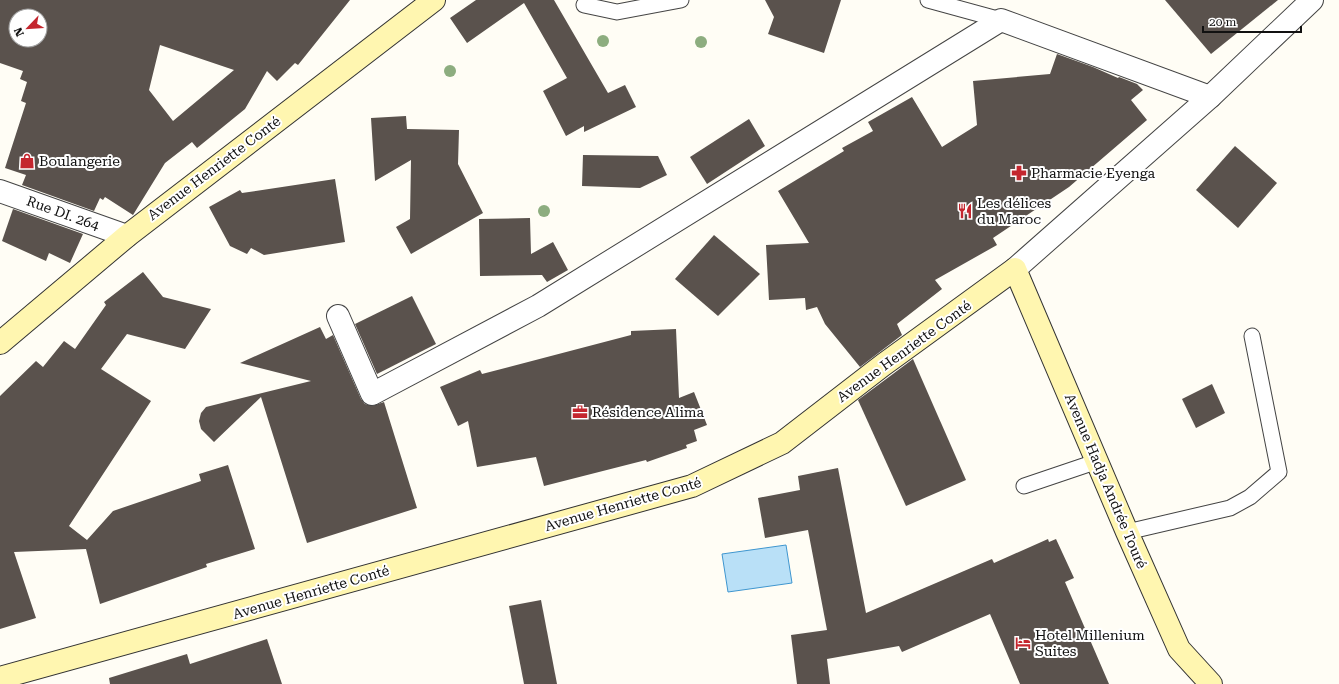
<svg xmlns="http://www.w3.org/2000/svg" width="1339" height="684" font-family="'Roboto Serif',serif">
<style>
.water{fill:#b9e0f7;stroke:#3f96cf}
.building{fill:#5a524d;fill-rule:evenodd}
.lines{fill:none;stroke-linecap:round;stroke-linejoin:round}
.lane-casing{stroke:#444;stroke-width:17}
.street-casing{stroke:#444;stroke-width:24}
.secondary-casing{stroke:#333;stroke-width:24}
.lane{stroke:#fff;stroke-width:15}
.street{stroke:#fff;stroke-width:22}
.secondary{stroke:#fff6b0;stroke-width:22}
.tree{fill:#8dad7f}
.labels{text-anchor:middle;stroke-width:4;stroke-linejoin:round;paint-order:stroke}
.poi-label{font-size:14px;fill:#111;stroke:#fff;text-anchor:start}
.street-label{font-size:14px;fill:#111;stroke:#fff}
</style>
<rect width="100%" height="100%" fill="#fffdf5"/>
<!-- water -->
<path class="water" d="M 786,545 L 792,583 L 728,592 L 722,554 Z"/>
<!-- building -->
<g class="building">
<path d="M 0,0 L 350,0 L 298,65 L 295,63 L 277,81 L 267,71 L 245,109 L 197,148 L 192,142 L 165,163 L 133,215 L 105,197 L 103,200 L 100,198 L 94,211 L 22,185 L 26,175 L 5,168 L 26,103 L 21,101 L 27,82 L 20,79 L 23,71 L 0,63 ZM 16,16 L 40,16 L 40,40 L 16,40 ZM 160,45 L 234,70 L 173,121 L 149,90 Z"/>
<path d="M 476,0 L 554,0 L 608,93 L 625,85 L 636,107 L 584,132 L 584,126 L 566,136 L 543,91 L 567,78 L 524,3 L 467,43 L 450,18 Z"/>
<path d="M 765,0 L 841,0 L 824,53 L 768,34 L 774,17 Z"/>
<path d="M 1165,0 L 1278,0 L 1211,54 Z"/>
<path d="M 1057,54 L 1093,67 L 1118,78 L 1119,77 L 1137,84 L 1143,90 L 1131,100 L 1147,120 L 1069,187 L 993,238 L 997,245 L 935,280 L 942,289 L 897,324 L 902,335 L 860,367 L 825,324 L 817,307 L 806,310 L 805,298 L 769,300 L 766,245 L 809,243 L 778,191 L 844,151 L 842,148 L 873,131 L 868,122 L 912,97 L 942,147 L 977,125 L 973,81 L 1050,74 Z"/>
<path d="M 406,116 L 407,129 L 459,130 L 458,164 L 483,213 L 411,254 L 396,227 L 410,219 L 411,160 L 375,181 L 371,118 Z"/>
<path d="M 749,119 L 765,146 L 707,184 L 690,157 Z"/>
<path d="M 1235,146 L 1277,183 L 1238,228 L 1196,190 Z"/>
<path d="M 583,155 L 658,156 L 667,175 L 640,188 L 582,186 Z"/>
<path d="M 335,179 L 345,242 L 264,255 L 251,248 L 247,254 L 230,246 L 209,207 L 240,190 L 242,193 Z"/>
<path d="M 13,209 L 83,234 L 70,263 L 49,253 L 46,261 L 2,241 Z"/>
<path d="M 530,218 L 531,254 L 553,242 L 568,270 L 547,282 L 542,275 L 480,276 L 479,219 Z"/>
<path d="M 714,235 L 760,274 L 718,316 L 675,279 Z"/>
<path d="M 143,272 L 163,297 L 211,309 L 185,349 L 127,334 L 101,369 L 151,401 L 69,526 L 87,540 L 113,511 L 201,481 L 199,474 L 228,465 L 255,549 L 206,564 L 207,567 L 100,604 L 86,549 L 14,552 L 36,618 L 0,629 L 0,396 L 36,361 L 43,367 L 64,341 L 75,349 L 106,305 L 104,302 Z"/>
<path d="M 412,296 L 436,344 L 377,374 L 355,324 Z"/>
<path d="M 320,327 L 326,339 L 333,335 L 361,399 L 365,404 L 372,406 L 384,402 L 417,508 L 307,543 L 261,397 L 214,442 L 201,429 L 199,421 L 201,413 L 206,407 L 311,381 L 240,363 Z"/>
<path d="M 676,329 L 679,398 L 694,392 L 707,425 L 694,430 L 697,441 L 686,445 L 687,448 L 647,462 L 646,460 L 544,486 L 536,457 L 477,467 L 468,421 L 458,426 L 440,387 L 480,370 L 482,374 L 631,335 L 631,331 Z"/>
<path d="M 913,359 L 966,480 L 906,506 L 858,400 Z"/>
<path d="M 1212,384 L 1225,413 L 1196,428 L 1182,399 Z"/>
<path d="M 838,468 L 866,613 L 992,559 L 994,563 L 1048,539 L 1049,542 L 1056,539 L 1074,578 L 1065,582 L 1109,684 L 1020,684 L 990,614 L 902,652 L 899,646 L 827,659 L 830,684 L 797,684 L 791,635 L 827,630 L 808,530 L 765,538 L 758,498 L 800,490 L 798,476 Z"/>
<path d="M 541,600 L 557,684 L 524,684 L 509,606 Z"/>
<path d="M 267,639 L 282,684 L 110,684 L 109,678 L 187,654 L 190,664 Z"/>
</g>
<g class="lines">
<!-- lane casing -->
<g class="lane-casing">
<g id="lane">
<path d="M 928,0 L 1001,20"/>
<path d="M 584,5 L 617,12 L 681,0"/>
<path d="M 1024,486 L 1098,461"/>
<path d="M 1127,532 L 1230,508 L 1250,497 L 1279,472 L 1252,336"/>
</g>
</g>
<!-- street casing -->
<g class="street-casing">
<g id="street">
<path d="M 0,191 L 127,236"/>
<path d="M 1015,269 L 1210,97 L 1312,0"/>
<path d="M 338,316 L 372,394 L 538,306 L 1001,20 L 1210,97"/>
</g>
</g>
<!-- secondary casing -->
<g class="secondary-casing">
<g id="secondary">
<path d="M 0,343 L 127,236 L 434,0"/>
<path d="M 0,678 L 692,486 L 782,443 L 883,365 L 1015,269 L 1127,532 L 1179,649 L 1211,684"/>
</g>
</g>
<!-- lane -->
<use href="#lane" class="lane"/>
<!-- street -->
<use href="#street" class="street"/>
<!-- secondary -->
<use href="#secondary" class="secondary"/>
</g>
<!-- trees -->
<g class="tree">
<circle cx="603" cy="41" r="6"/>
<circle cx="701" cy="42" r="6"/>
<circle cx="450" cy="71" r="6"/>
<circle cx="544" cy="211" r="6"/>
</g>
<!-- icons -->
<defs>
<g id="shop-bare" transform="scale(1.2)"><path d="M-5-2.5h2.3a2.7 3.5 0 0 1 5.4 0H5L5.5 6h-11ZM-1.5-2.5h3a1.5 2.3 0 0 0-3 0Z" fill="#c4262e" stroke="#fff" stroke-width="2.5" paint-order="stroke"/></g>
<g id="pharmacy-bare" transform="scale(1.2)"><path d="M-2-6h4v4h4v4h-4v4h-4v-4h-4v-4h4Z" fill="#c4262e" stroke="#fff" stroke-width="2.5" paint-order="stroke"/></g>
<g id="restaurant-bare" transform="scale(1.2)"><path d="M-5-6h1v4h1v-4h1v4h1v-4h1v5L-1.5 .5V6h-2V.5L-5-1ZM5-6V6H3V1.5H1.5Q1.5-4 5-6Z" fill="#c4262e" stroke="#fff" stroke-width="2.5" paint-order="stroke"/></g>
<g id="office-bare" transform="scale(1.2)"><path d="M-6-3h4V-5.5h4V-3h4V5H-6ZM-1-4.5V-3h2v-1.5ZM-6 0V1H6V0Z" fill="#c4262e" stroke="#fff" stroke-width="2.5" paint-order="stroke"/></g>
<g id="hotel-bare" transform="scale(1.2)"><path d="M-6-4.5h1.5V1H6V5H4.5V3h-9V5H-6ZM-4 0a1.8 1.8 0 1 1 3.6 0ZM.5 0V-2.5h3Q6-2.5 6 0Z" fill="#c4262e" stroke="#fff" stroke-width="2.5" paint-order="stroke"/></g>
</defs>
<g fill-rule="evenodd">
<use href="#shop-bare" x="27" y="161"/>
<use href="#pharmacy-bare" x="1019" y="173"/>
<use href="#restaurant-bare" x="965" y="211"/>
<use href="#office-bare" x="580" y="412"/>
<use href="#hotel-bare" x="1023" y="643"/>
</g>
<g class="labels">
<!-- poi labels -->
<g class="poi-label">
<text x="39" y="166">Boulangerie</text>
<text x="1031" y="178">Pharmacie Eyenga</text>
<text x="977" y="208">Les délices<tspan x="977" dy="16">du Maroc</tspan></text>
<text x="592" y="417">Résidence Alima</text>
<text x="1035" y="640">Hotel Millenium<tspan x="1035" dy="16">Suites</tspan></text>
</g>
<!-- street labels -->
<g class="street-label">
<text transform="translate(214 168) rotate(-37)" y="5">Avenue Henriette Conté</text>
<text transform="translate(63 213) rotate(20)" y="5">Rue DI. 264</text>
<text transform="translate(904 351) rotate(-36)" y="5">Avenue Henriette Conté</text>
<text transform="translate(1106 481) rotate(67)" y="5">Avenue Hadja Andrée Touré</text>
<text transform="translate(623 504) rotate(-16)" y="5">Avenue Henriette Conté</text>
<text transform="translate(311 592) rotate(-16)" y="5">Avenue Henriette Conté</text>
</g>
</g>
<!-- north arrow -->
<g transform="translate(28 28) rotate(245)"><circle r="19" fill="#ffffff" stroke="#a0a0a0"/>
<path d="M0-3L7 15L0 10L-7 15Z" fill="#c4262e"/>
<text y="-6" font-size="11" font-weight="bold" text-anchor="middle" fill="#111111">N</text>
</g>
<!-- scale -->
<path d="M1203 26v6h98v-6" fill="none" stroke="#111111" stroke-width="2"/>
<text x="1209" y="26" font-size="12" fill="#111111" stroke="#ffffff" stroke-width="3" paint-order="stroke">20 m</text>
</svg>
